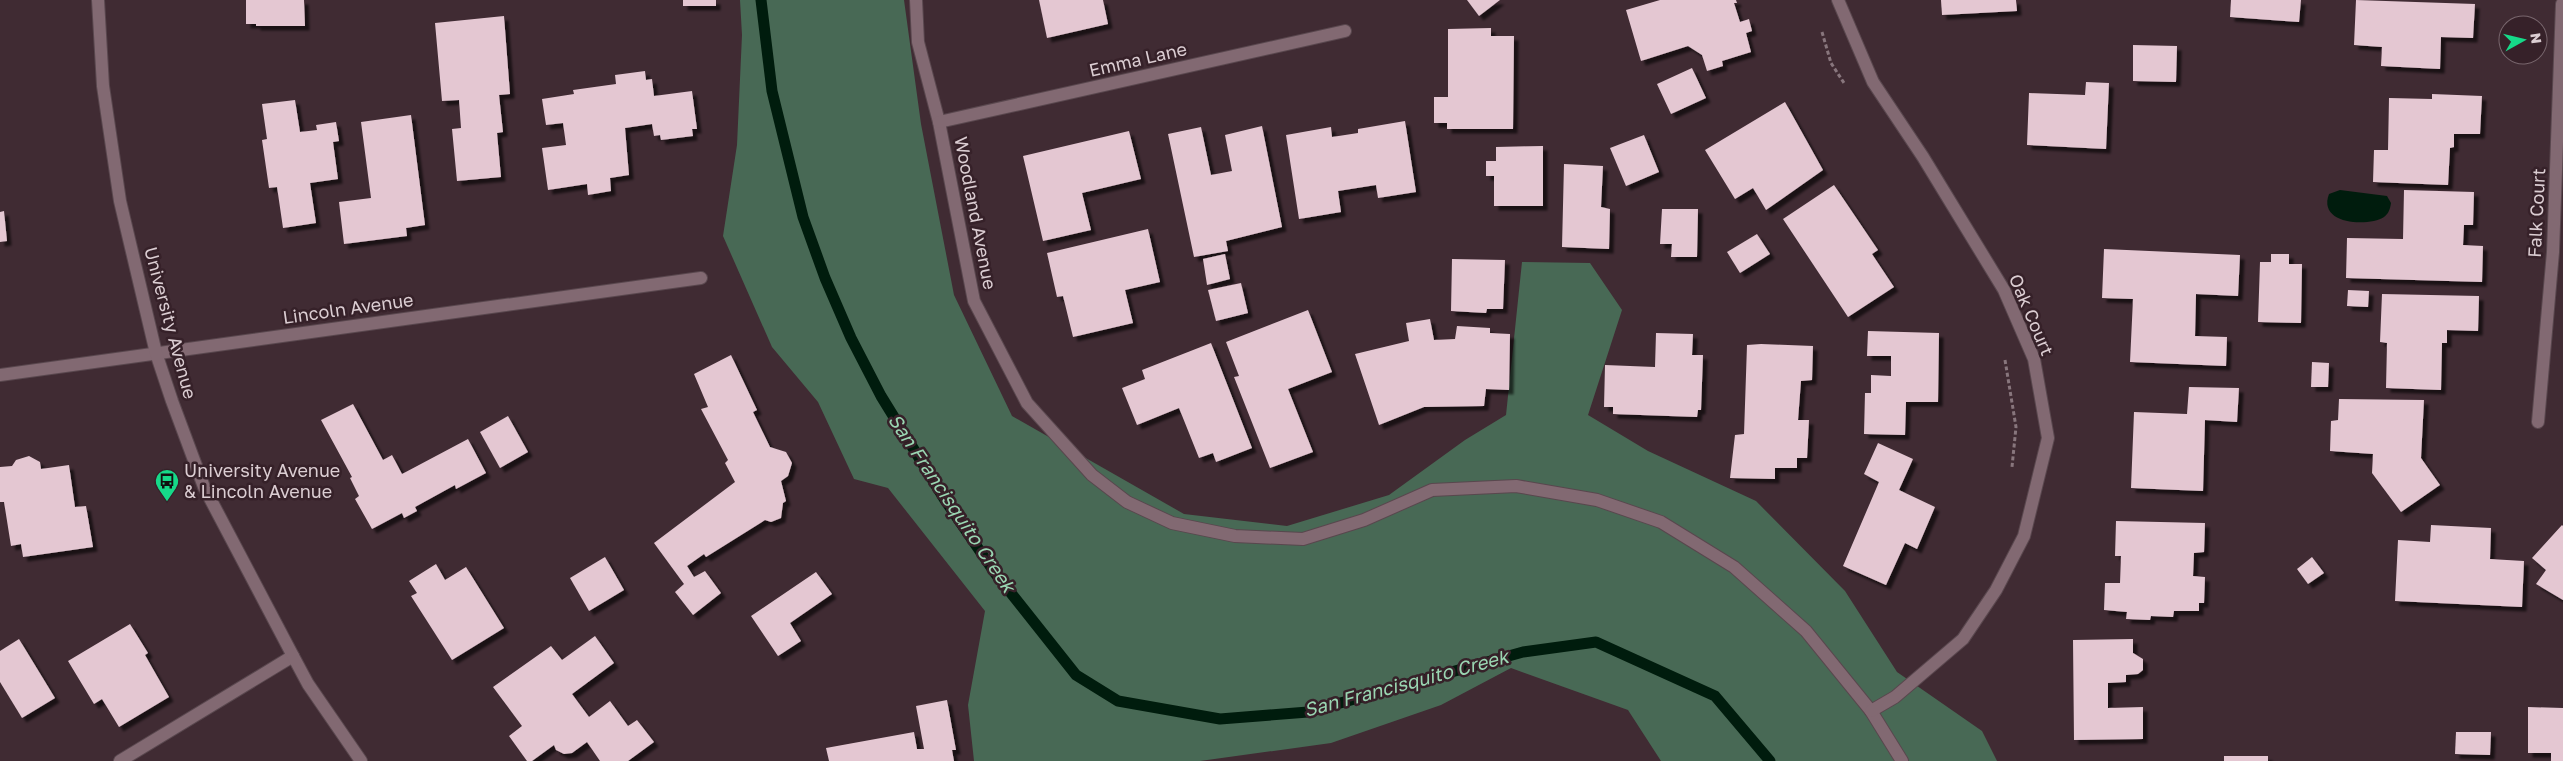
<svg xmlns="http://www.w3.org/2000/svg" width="2563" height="761" font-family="'Golos Text',sans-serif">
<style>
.forest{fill:#486955}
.water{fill:#001c0d}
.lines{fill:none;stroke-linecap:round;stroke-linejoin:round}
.stream{stroke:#001c0d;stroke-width:11}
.building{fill:#e4c7d2;filter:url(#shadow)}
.lane-casing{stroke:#59474e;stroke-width:14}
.street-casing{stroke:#59474e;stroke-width:14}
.secondary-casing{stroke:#59474e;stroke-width:14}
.path{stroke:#88767d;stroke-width:3;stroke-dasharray:4 2.5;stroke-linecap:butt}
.lane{stroke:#826972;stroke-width:12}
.street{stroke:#826972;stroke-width:12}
.secondary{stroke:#826972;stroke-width:12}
.labels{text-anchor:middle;stroke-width:5;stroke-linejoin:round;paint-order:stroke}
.street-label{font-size:18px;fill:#dbcdd2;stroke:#362129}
.poi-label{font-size:18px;fill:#dbcdd2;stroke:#362129;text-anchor:start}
.water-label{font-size:19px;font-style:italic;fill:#9ad6b2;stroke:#362129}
</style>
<defs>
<filter id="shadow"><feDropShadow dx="4.5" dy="4.5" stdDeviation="1" flood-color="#0009"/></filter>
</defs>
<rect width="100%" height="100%" fill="#402b33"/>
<!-- forest -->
<path class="forest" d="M 740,0 L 904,0 L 921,124 L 954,295 L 1012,416 L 1184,514 L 1287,526 L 1389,495 L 1465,440 L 1506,415 L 1522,262 L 1590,263 L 1622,310 L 1588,415 L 1648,451 L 1756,501 L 1845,591 L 1897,672 L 1982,731 L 1997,761 L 1661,761 L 1628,710 L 1511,668 L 1441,705 L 1331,743 L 1200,761 L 974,761 L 968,705 L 985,611 L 888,488 L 854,479 L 818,402 L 772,347 L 723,236 L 737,145 L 742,35 Z"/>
<!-- water -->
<path class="water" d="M 2340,190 L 2387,196 L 2391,203 C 2390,209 2389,213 2384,217 C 2369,227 2317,225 2329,194 Z"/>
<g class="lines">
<!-- stream -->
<path class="stream" d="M 761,0 L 772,91 L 803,217 L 825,278 L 851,338 L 881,396 L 945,500 L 995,573 L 1076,675 L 1118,701 L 1220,719 L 1308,712 L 1523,652 L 1596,642 L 1715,696 L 1770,761"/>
</g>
<!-- building -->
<g class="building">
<path d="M 246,0 L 304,0 L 305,26 L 256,26 L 256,24 L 246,24 Z"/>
<rect x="683" y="0" width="33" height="6"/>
<path d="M 1039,0 L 1103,0 L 1108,24 L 1047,38 Z"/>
<path d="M 1467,0 L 1500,0 L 1479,16 Z"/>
<path d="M 1660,0 L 1736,0 L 1737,3 L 1734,3 L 1740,22 L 1749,19 L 1752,31 L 1746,33 L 1751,52 L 1722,61 L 1723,66 L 1707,71 L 1702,55 L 1688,46 L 1641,61 L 1626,10 Z"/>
<path d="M 1941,0 L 2016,0 L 2017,11 L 1942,15 Z"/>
<path d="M 2231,0 L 2301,0 L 2299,22 L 2230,17 Z"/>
<path d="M 2356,0 L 2475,4 L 2473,38 L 2441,37 L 2440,69 L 2381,66 L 2382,47 L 2354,45 Z"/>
<path d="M 504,16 L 510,94 L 499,95 L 503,132 L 497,133 L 501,177 L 457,181 L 452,129 L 461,128 L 459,100 L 442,101 L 435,23 Z"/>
<path d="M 1491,28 L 1491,36 L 1514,36 L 1513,129 L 1447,129 L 1447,123 L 1434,123 L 1434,97 L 1448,97 L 1448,29 Z"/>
<path d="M 2133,45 L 2177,46 L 2176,82 L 2133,81 Z"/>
<path d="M 1692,68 L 1706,98 L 1671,114 L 1657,84 Z"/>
<path d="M 645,71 L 646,80 L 652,79 L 654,96 L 692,91 L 697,129 L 692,129 L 693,136 L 661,140 L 660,135 L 654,136 L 652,124 L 625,128 L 629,175 L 610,178 L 611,191 L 588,195 L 587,184 L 548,190 L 542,148 L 566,145 L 563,123 L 546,125 L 542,99 L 574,94 L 573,90 L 616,84 L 615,75 Z"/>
<path d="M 2086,82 L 2109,83 L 2106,149 L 2027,145 L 2029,93 L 2085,95 Z"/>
<path d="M 2432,94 L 2482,96 L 2480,134 L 2454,134 L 2454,147 L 2450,148 L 2448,185 L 2373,182 L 2374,150 L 2388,150 L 2389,98 L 2432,99 Z"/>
<path d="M 295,100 L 300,132 L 317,130 L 316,125 L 336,122 L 339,141 L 333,142 L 338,179 L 310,183 L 316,223 L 283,228 L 277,187 L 269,188 L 262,140 L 267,139 L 262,104 Z"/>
<path d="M 1785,102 L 1823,170 L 1766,210 L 1753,188 L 1735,199 L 1705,150 Z"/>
<path d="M 411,115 L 425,225 L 406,228 L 407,236 L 344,244 L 339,202 L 371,198 L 361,122 Z"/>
<path d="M 1405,121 L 1416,192 L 1378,198 L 1376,185 L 1338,191 L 1341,212 L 1299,219 L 1286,135 L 1331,127 L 1332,137 L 1358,133 L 1358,129 Z"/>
<path d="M 1262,126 L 1282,227 L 1226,241 L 1228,251 L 1194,257 L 1168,134 L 1201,127 L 1211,175 L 1232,171 L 1225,135 Z"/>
<path d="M 1129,131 L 1141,179 L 1082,193 L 1091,230 L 1043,241 L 1023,156 Z"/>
<path d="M 1644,135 L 1659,172 L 1626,186 L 1610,148 Z"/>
<path d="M 1543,146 L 1543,206 L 1494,206 L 1494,176 L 1486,176 L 1486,161 L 1496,161 L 1496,147 Z"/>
<path d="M 1564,164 L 1603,166 L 1601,207 L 1610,209 L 1609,249 L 1562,247 Z"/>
<path d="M 1834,185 L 1878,250 L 1872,254 L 1894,287 L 1848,317 L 1783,219 Z"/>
<path d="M 2404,190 L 2474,192 L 2473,225 L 2464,225 L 2463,245 L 2483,246 L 2482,282 L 2346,278 L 2347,238 L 2403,239 Z"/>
<path d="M 1662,209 L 1698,209 L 1697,257 L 1671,257 L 1672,244 L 1660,244 Z"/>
<path d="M 4,211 L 7,241 L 0,242 L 0,212 Z"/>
<path d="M 1148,229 L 1160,282 L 1125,290 L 1133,323 L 1073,337 L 1063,296 L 1057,297 L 1047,253 Z"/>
<path d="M 1757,234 L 1770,254 L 1740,273 L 1727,252 Z"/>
<path d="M 2104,249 L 2240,255 L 2238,296 L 2196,294 L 2195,336 L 2227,337 L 2226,366 L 2130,362 L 2133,299 L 2102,298 Z"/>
<path d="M 1225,254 L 1230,279 L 1207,285 L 1203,259 Z"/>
<path d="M 2271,254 L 2289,254 L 2289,264 L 2302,264 L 2301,323 L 2258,322 L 2260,262 L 2271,262 Z"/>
<path d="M 1452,259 L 1505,260 L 1503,309 L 1487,309 L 1486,313 L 1451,311 Z"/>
<path d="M 1241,283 L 1248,313 L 1216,321 L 1208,290 Z"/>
<path d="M 2348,290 L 2369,291 L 2368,307 L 2347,306 Z"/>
<path d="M 2382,294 L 2479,296 L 2478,331 L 2447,330 L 2447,343 L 2442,343 L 2441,390 L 2386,388 L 2387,343 L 2380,342 Z"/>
<path d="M 1308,310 L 1332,372 L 1288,389 L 1313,452 L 1270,468 L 1234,377 L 1239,376 L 1226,342 Z"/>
<path d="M 1430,319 L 1434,340 L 1455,339 L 1457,326 L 1490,328 L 1490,333 L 1510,334 L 1509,390 L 1486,389 L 1484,406 L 1424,407 L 1379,425 L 1355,354 L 1409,341 L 1406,323 Z"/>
<path d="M 1868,331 L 1939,333 L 1938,402 L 1906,402 L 1905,435 L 1864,434 L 1865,393 L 1871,393 L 1871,375 L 1891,376 L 1891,356 L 1867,356 Z"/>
<path d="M 1656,333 L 1693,334 L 1692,355 L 1703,355 L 1701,410 L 1698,410 L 1697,417 L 1613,414 L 1613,407 L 1604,407 L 1605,365 L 1655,367 Z"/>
<path d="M 1211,343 L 1252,448 L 1216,462 L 1213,453 L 1199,458 L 1179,408 L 1137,425 L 1122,388 L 1145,379 L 1142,370 Z"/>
<path d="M 1761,344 L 1813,346 L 1812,380 L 1801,381 L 1798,420 L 1809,420 L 1807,458 L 1797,458 L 1797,468 L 1775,468 L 1775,479 L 1730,478 L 1735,435 L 1744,434 L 1747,345 Z"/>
<path d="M 731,355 L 757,410 L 753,412 L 770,447 L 786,452 L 792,463 L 788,476 L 781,481 L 786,501 L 783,503 L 781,518 L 771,522 L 765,520 L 706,557 L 704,554 L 687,566 L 694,577 L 705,571 L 721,593 L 693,615 L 675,592 L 684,584 L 654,543 L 735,482 L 725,463 L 728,460 L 701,409 L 708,407 L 694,374 Z"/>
<path d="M 2312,362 L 2329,363 L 2328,387 L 2311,387 Z"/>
<path d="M 2189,387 L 2239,388 L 2237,422 L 2205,420 L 2203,491 L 2131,488 L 2134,412 L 2187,414 Z"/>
<path d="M 2339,399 L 2424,400 L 2421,458 L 2440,485 L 2401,512 L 2372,473 L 2373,454 L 2330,451 L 2331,421 L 2338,420 Z"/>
<path d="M 353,404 L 383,460 L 392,455 L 402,474 L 468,439 L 486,473 L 456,489 L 455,485 L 415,507 L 417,511 L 404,518 L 402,513 L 372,529 L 355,499 L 359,496 L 350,478 L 352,477 L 321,420 Z"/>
<path d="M 508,416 L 528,452 L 500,468 L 480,432 Z"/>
<path d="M 1878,443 L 1913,459 L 1899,490 L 1935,507 L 1917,549 L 1905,543 L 1886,585 L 1843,566 L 1879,482 L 1864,474 Z"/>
<path d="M 29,456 L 40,462 L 41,469 L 69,465 L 75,507 L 86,506 L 93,547 L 23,557 L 21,544 L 11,546 L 4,502 L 0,502 L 0,467 L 12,466 L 16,460 Z"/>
<path d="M 2116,521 L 2205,523 L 2204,552 L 2194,553 L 2193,576 L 2205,577 L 2204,603 L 2199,603 L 2199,611 L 2174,611 L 2173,617 L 2151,616 L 2150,620 L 2126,619 L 2127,612 L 2104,610 L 2105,583 L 2120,583 L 2121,556 L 2115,556 Z"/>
<path d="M 2431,525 L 2491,528 L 2490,559 L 2524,561 L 2522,607 L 2395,601 L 2398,540 L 2430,542 Z"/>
<path d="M 2562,525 L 2563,526 L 2563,600 L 2536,584 L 2546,570 L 2532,558 Z"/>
<path d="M 605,557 L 624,590 L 589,611 L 570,578 Z"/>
<path d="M 2312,557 L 2324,573 L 2308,584 L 2297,569 Z"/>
<path d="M 436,564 L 445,580 L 466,567 L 504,628 L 452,660 L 411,596 L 417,593 L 409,581 Z"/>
<path d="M 816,572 L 832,594 L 790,623 L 801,641 L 778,656 L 751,616 Z"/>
<path d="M 130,624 L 148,653 L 145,655 L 169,697 L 119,727 L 102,699 L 94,704 L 68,661 Z"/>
<path d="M 595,636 L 614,663 L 572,694 L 589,717 L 610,701 L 628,726 L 637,720 L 654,742 L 628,761 L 600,761 L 587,742 L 572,753 L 564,754 L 556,750 L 554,745 L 532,761 L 527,761 L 509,736 L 522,726 L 493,687 L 551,646 L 562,660 Z"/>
<path d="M 19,639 L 55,698 L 22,718 L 0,682 L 0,651 Z"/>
<path d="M 2133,639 L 2133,653 L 2143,659 L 2143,670 L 2138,674 L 2126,675 L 2126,682 L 2108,683 L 2108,708 L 2143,707 L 2143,739 L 2074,740 L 2073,640 Z"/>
<path d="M 947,700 L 956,750 L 952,750 L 954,761 L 829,761 L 826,748 L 914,732 L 917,749 L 924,749 L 916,706 Z"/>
<path d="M 2528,707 L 2563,708 L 2563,761 L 2551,761 L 2551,753 L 2528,753 Z"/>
<path d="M 2456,732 L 2491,732 L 2490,755 L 2455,754 Z"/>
<rect x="2224" y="756" width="44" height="5"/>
</g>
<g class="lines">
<!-- lane casing -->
<g class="lane-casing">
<path id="lane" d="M 120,761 L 293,656"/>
</g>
<!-- street casing -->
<g class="street-casing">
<g id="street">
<path d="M 916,0 L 918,42 L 939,122 L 974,301 L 1027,403 L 1092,475 L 1127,502 L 1172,523 L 1235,536 L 1303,539 L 1364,520 L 1432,490 L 1516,486 L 1597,500 L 1661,522 L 1734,567 L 1806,631 L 1871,711 L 1902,761"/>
<path d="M 1838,0 L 1873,82 L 1923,157 L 2004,290 L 2034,359 L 2048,438 L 2024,536 L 1996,590 L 1963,639 L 1895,697 L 1871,711"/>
<path d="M 939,122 L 1345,31"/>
<path d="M 0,375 L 701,278"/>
<path d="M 2538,422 L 2553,252 L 2562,4"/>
</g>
</g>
<!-- secondary casing -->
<g class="secondary-casing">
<path id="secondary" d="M 98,0 L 103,86 L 120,201 L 156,353 L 172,401 L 204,487 L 293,656 L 308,684 L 361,761"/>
</g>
<!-- path -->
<g class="path">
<path d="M 1822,32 L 1831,63 L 1844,83"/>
<path d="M 2005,360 L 2016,427 L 2012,467"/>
</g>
<!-- lane -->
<use href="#lane" class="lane"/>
<!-- street -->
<use href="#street" class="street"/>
<!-- secondary -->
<use href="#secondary" class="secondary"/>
</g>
<!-- icons -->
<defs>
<g id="bus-pin" transform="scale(1.25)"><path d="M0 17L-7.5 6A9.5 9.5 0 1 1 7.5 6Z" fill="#16d989" stroke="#362129"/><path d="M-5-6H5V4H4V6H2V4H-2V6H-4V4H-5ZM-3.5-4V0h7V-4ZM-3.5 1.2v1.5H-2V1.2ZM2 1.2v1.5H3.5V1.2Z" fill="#111"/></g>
</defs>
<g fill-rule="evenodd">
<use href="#bus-pin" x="167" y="481"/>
</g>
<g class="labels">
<!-- street labels -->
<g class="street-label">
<text transform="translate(1138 60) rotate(-13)" y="6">Emma Lane</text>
<text transform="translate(975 213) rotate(79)" y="6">Woodland Avenue</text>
<text transform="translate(2537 213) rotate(-87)" y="6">Falk Court</text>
<text transform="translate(348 309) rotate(-8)" y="6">Lincoln Avenue</text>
<text transform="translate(2031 315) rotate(67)" y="6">Oak Court</text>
<text transform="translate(170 323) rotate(75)" y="6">University Avenue</text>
</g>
<!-- poi labels -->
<g class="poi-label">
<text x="184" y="477">University Avenue<tspan x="184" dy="21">&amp; Lincoln Avenue</tspan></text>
</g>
<!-- water labels -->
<g class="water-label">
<text transform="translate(952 503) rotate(56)" y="7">San Francisquito Creek</text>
<text transform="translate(1406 683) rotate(-15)" y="7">San Francisquito Creek</text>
</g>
</g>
<!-- north arrow -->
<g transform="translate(2523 40) rotate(82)"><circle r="24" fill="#362129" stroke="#78666d"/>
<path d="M0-4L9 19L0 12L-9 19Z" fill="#16d989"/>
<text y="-8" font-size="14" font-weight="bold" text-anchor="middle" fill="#dbcdd2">N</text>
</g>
</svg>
